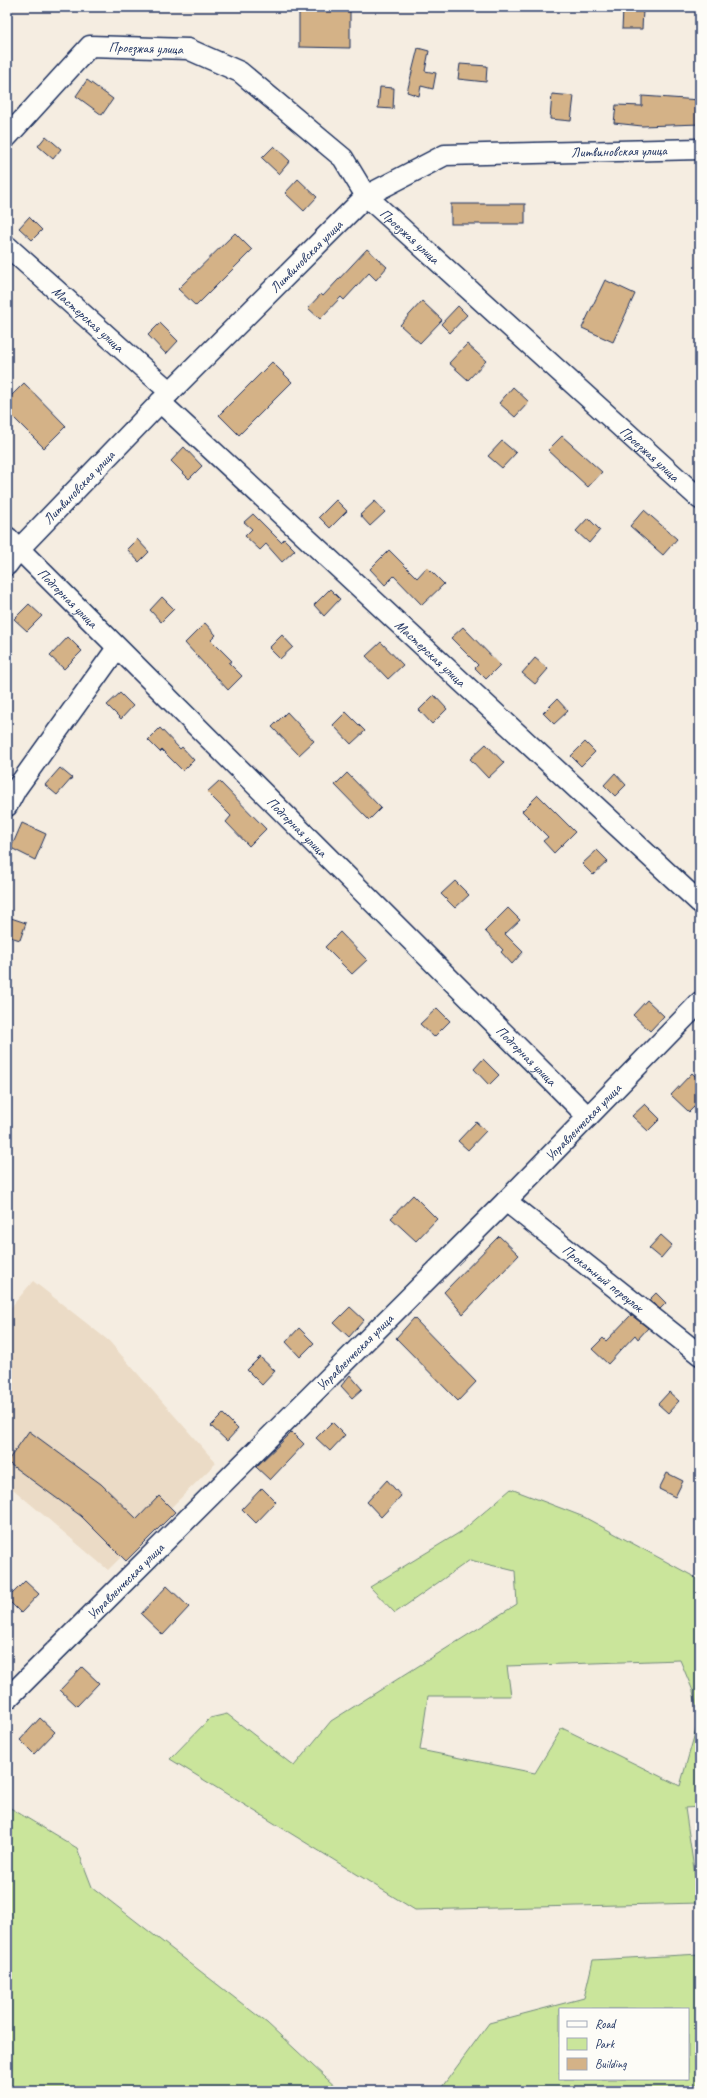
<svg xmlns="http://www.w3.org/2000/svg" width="707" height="2098" font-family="Caveat,sans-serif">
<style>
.built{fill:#ebdbc6}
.green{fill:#cae59b;stroke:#728a7c;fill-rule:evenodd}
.building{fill:#d4b287;stroke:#1b2f5e}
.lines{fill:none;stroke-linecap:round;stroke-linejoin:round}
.street-casing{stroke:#1b2f5e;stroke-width:23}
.street{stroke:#fdfcf7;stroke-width:20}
.labels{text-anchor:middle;stroke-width:3.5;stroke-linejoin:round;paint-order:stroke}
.street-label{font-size:14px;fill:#1b2f5e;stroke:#fdfcf7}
</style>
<rect width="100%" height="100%" fill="#f5ede1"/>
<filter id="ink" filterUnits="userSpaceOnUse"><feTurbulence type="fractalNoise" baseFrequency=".025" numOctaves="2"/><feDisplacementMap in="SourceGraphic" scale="8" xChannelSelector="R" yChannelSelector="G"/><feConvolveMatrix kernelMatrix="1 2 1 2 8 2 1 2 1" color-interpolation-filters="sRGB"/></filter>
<g filter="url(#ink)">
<!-- built -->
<path class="built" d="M 33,1281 L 109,1341 L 216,1463 L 108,1570 L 7,1484 L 7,1312 Z"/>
<!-- green -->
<g class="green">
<path d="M 511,1489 L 584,1517 L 700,1580 L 700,1807 L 685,1808 L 699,1903 L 415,1910 L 170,1759 L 210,1718 L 227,1714 L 294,1766 L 331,1721 L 517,1604 L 515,1571 L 470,1560 L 395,1613 L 370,1587 L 462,1531 ZM 680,1660 L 693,1691 L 699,1719 L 680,1786 L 562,1728 L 535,1773 L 420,1750 L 428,1696 L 511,1696 L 507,1666 Z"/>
<path d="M 7,1806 L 77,1848 L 92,1887 L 267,2023 L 340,2091 L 7,2091 Z"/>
<path d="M 700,1954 L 700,2091 L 439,2091 L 489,2023 L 584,1998 L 593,1960 ZM 560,2009 L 688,2009 L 688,2079 L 560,2079 Z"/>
</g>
<!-- building -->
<g class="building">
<path d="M 299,7 L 350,7 L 350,48 L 299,47 Z"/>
<path d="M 623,10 L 643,10 L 642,29 L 622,29 Z"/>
<path d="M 418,48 L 429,51 L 425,71 L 436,73 L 433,89 L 421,86 L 419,96 L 407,92 Z"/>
<path d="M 460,64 L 487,66 L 486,82 L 458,79 Z"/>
<path d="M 87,80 L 113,99 L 102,115 L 76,96 Z"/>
<path d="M 380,87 L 394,88 L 393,109 L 378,108 Z"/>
<path d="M 552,94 L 574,96 L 571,121 L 550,119 Z"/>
<path d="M 642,96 L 700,100 L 700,124 L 642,126 L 614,123 L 616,105 L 642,106 Z"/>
<path d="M 46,136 L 61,149 L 53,159 L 38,146 Z"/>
<path d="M 274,146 L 290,161 L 279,174 L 262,158 Z"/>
<path d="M 298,179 L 317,197 L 304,211 L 285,193 Z"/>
<rect x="451" y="204" width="74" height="20"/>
<path d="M 29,217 L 42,230 L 32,240 L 19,228 Z"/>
<path d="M 235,233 L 252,250 L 196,306 L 178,289 Z"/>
<path d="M 367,249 L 387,267 L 376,280 L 369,273 L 344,300 L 341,297 L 320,319 L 308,308 L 321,294 L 323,296 Z"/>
<path d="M 605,280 L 635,294 L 613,342 L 582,328 Z"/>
<path d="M 422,301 L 442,320 L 420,343 L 400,325 Z"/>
<path d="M 458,306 L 467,315 L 450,333 L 441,324 Z"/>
<path d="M 160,323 L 178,341 L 166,354 L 148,335 Z"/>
<path d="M 467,344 L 486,361 L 468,380 L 449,363 Z"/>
<path d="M 272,362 L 292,382 L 239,435 L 219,415 Z"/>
<path d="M 24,383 L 66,426 L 44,448 L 7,411 L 7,400 Z"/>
<path d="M 513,387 L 529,402 L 515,417 L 499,403 Z"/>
<path d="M 562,436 L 602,472 L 588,487 L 548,450 Z"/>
<path d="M 502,441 L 516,453 L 502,468 L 488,456 Z"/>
<path d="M 184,447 L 202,466 L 189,479 L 171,461 Z"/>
<path d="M 336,500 L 347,511 L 330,528 L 319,517 Z"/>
<path d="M 375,501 L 385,512 L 370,526 L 360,515 Z"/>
<path d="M 644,510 L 677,539 L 663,555 L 630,526 Z"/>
<path d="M 253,514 L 281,542 L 284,539 L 295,550 L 282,562 L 266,544 L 260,550 L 245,536 L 252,529 L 244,522 Z"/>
<path d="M 588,518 L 600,530 L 589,543 L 576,531 Z"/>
<path d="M 137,539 L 149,552 L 139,562 L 127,549 Z"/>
<path d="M 389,550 L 417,578 L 427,567 L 444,584 L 422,605 L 394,576 L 385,585 L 370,569 Z"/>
<path d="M 330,589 L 340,599 L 324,616 L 314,605 Z"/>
<path d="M 162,597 L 174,609 L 161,622 L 150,610 Z"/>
<path d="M 29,604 L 42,616 L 27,631 L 14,619 Z"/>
<path d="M 205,623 L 216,635 L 211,640 L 232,661 L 229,663 L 242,676 L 228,690 L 185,643 Z"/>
<path d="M 463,627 L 500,665 L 486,679 L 475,668 L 478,665 L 451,638 Z"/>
<path d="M 282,635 L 293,647 L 280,659 L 269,648 Z"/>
<path d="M 68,637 L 82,651 L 64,669 L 50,656 Z"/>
<path d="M 381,642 L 403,665 L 388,679 L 366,656 Z"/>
<path d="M 535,658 L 548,669 L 535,684 L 522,673 Z"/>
<path d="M 120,693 L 133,706 L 121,719 L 107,705 Z"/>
<path d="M 434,695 L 447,709 L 432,724 L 419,710 Z"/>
<path d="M 557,699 L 568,711 L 554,724 L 543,713 Z"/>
<path d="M 287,712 L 314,741 L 299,755 L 272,727 Z"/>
<path d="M 346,712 L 365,731 L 351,744 L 333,725 Z"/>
<path d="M 160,728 L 180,749 L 182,747 L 194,760 L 183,771 L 162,750 L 160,752 L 148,740 Z"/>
<path d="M 585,742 L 595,752 L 581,766 L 571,756 Z"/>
<path d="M 486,744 L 504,763 L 488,778 L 470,759 Z"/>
<path d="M 60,768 L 72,778 L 57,795 L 45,785 Z"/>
<path d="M 347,773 L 381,808 L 369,820 L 335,785 Z"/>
<path d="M 615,773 L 626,785 L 615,796 L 604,785 Z"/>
<path d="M 219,781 L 266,829 L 249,846 L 226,822 L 231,816 L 207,792 Z"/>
<path d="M 538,795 L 575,832 L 554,853 L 543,841 L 548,837 L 522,811 Z"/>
<path d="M 22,823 L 46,834 L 35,860 L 11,848 Z"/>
<path d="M 597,850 L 608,861 L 593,875 L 582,864 Z"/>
<path d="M 455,881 L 469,895 L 455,908 L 441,894 Z"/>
<path d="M 508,908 L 520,920 L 505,934 L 523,952 L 512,964 L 501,952 L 503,950 L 485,931 Z"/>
<path d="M 11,918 L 26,923 L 20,940 L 7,936 Z"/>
<path d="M 340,932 L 367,960 L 352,974 L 325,947 Z"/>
<path d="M 647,1000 L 664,1016 L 650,1031 L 633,1015 Z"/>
<path d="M 437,1008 L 450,1021 L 434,1037 L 420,1024 Z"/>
<path d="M 483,1059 L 499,1075 L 489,1085 L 474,1069 Z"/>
<path d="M 692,1073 L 700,1081 L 700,1101 L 689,1112 L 671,1095 Z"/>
<path d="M 645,1104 L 660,1119 L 648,1131 L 632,1116 Z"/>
<path d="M 476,1122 L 486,1131 L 468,1150 L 458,1141 Z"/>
<path d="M 413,1195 L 437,1219 L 416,1241 L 391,1218 Z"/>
<path d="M 661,1235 L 672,1245 L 661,1258 L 649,1248 Z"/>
<path d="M 499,1236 L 519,1255 L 463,1314 L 444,1292 Z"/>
<path d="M 656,1293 L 666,1303 L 660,1309 L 649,1300 Z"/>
<path d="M 350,1307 L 364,1320 L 349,1337 L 334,1323 Z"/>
<path d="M 631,1315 L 648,1328 L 638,1339 L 635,1335 L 608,1364 L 592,1349 L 603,1338 L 606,1341 Z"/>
<path d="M 414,1318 L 476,1382 L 458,1401 L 396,1338 Z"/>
<path d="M 299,1328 L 314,1343 L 300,1357 L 286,1342 Z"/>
<path d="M 260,1357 L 275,1371 L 262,1385 L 247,1370 Z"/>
<path d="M 350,1375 L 362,1389 L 352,1398 L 341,1386 Z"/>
<path d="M 669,1392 L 679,1401 L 668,1413 L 658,1404 Z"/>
<path d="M 223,1414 L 238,1429 L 227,1441 L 211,1426 Z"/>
<path d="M 332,1422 L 345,1435 L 330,1451 L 316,1438 Z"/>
<path d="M 29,1431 L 101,1484 L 137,1519 L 159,1496 L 175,1512 L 126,1561 L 81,1516 L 7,1462 Z"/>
<path d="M 292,1432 L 304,1444 L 270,1480 L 256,1467 Z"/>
<path d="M 667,1473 L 683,1481 L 675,1497 L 659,1489 Z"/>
<path d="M 387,1480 L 401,1496 L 381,1517 L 367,1502 Z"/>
<path d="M 262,1488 L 276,1502 L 256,1523 L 242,1509 Z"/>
<path d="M 25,1581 L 39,1594 L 21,1613 L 7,1599 Z"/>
<path d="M 167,1586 L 189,1607 L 163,1635 L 141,1614 Z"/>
<path d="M 82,1667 L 99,1683 L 77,1706 L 60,1690 Z"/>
<path d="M 40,1718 L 55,1732 L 34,1754 L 20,1740 Z"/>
</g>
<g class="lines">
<!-- street casing -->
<g class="street-casing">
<g id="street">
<path id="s1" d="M 7,137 L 90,46 L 188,49 L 240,72 L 343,158 L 366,196 L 700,499"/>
<path id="s2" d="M 7,246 L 170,392"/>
<path id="s3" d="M 160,402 L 700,903"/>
<path id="s4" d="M 7,537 L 588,1117"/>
<path id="s5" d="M 7,565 L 19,549 L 170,392 L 366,196 L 445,155 L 700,149"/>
<path d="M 7,806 L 16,789 L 117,648"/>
<path id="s6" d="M 506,1201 L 700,1355"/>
<path id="s7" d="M 7,1699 L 506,1201 L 700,1002"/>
</g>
</g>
<!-- street -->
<use href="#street" class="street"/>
</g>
</g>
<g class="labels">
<!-- street labels -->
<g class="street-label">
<text dy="5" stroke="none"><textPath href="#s1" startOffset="179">Проезжая улица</textPath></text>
<text dy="5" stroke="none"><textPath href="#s5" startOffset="778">Литвиновская улица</textPath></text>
<text dy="5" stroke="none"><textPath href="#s1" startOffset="516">Проезжая улица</textPath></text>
<text dy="5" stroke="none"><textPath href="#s5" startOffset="430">Литвиновская улица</textPath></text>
<text dy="5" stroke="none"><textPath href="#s2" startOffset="109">Мастерская улица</textPath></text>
<text dy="5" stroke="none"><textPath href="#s1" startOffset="840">Проезжая улица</textPath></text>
<text dy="5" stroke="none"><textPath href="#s5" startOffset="106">Литвиновская улица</textPath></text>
<text dy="5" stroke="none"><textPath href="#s4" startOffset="86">Подгорная улица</textPath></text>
<text dy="5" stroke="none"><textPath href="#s3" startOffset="369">Мастерская улица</textPath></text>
<text dy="5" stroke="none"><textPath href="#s4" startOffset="410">Подгорная улица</textPath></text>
<text dy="5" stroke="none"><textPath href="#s4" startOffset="734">Подгорная улица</textPath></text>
<text dy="5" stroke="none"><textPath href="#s7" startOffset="815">Управленческая улица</textPath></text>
<text dy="5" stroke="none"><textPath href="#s6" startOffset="124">Прокатный переулок</textPath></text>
<text dy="5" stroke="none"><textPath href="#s7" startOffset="491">Управленческая улица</textPath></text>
<text dy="5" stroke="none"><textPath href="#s7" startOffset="167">Управленческая улица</textPath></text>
</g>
</g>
<!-- margin -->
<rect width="707" height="2098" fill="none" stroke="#fdfcf7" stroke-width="24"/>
<rect x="12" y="12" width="683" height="2074" fill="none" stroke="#1b2f5e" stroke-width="1.5" filter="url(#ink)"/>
<!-- legend -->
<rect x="559" y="2008" width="130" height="72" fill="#fdfcf7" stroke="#a3aaba"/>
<rect x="567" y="2021" width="20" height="6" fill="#fdfcf7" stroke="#a3aaba"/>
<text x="595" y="2028" font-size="12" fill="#1b2f5e">Road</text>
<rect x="567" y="2038" width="20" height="12" fill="#cae59b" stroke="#a3aaba"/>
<text x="595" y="2048" font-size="12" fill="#1b2f5e">Park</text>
<rect x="567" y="2058" width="20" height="12" fill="#d4b287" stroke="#a3aaba"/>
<text x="595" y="2068" font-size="12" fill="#1b2f5e">Building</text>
</svg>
